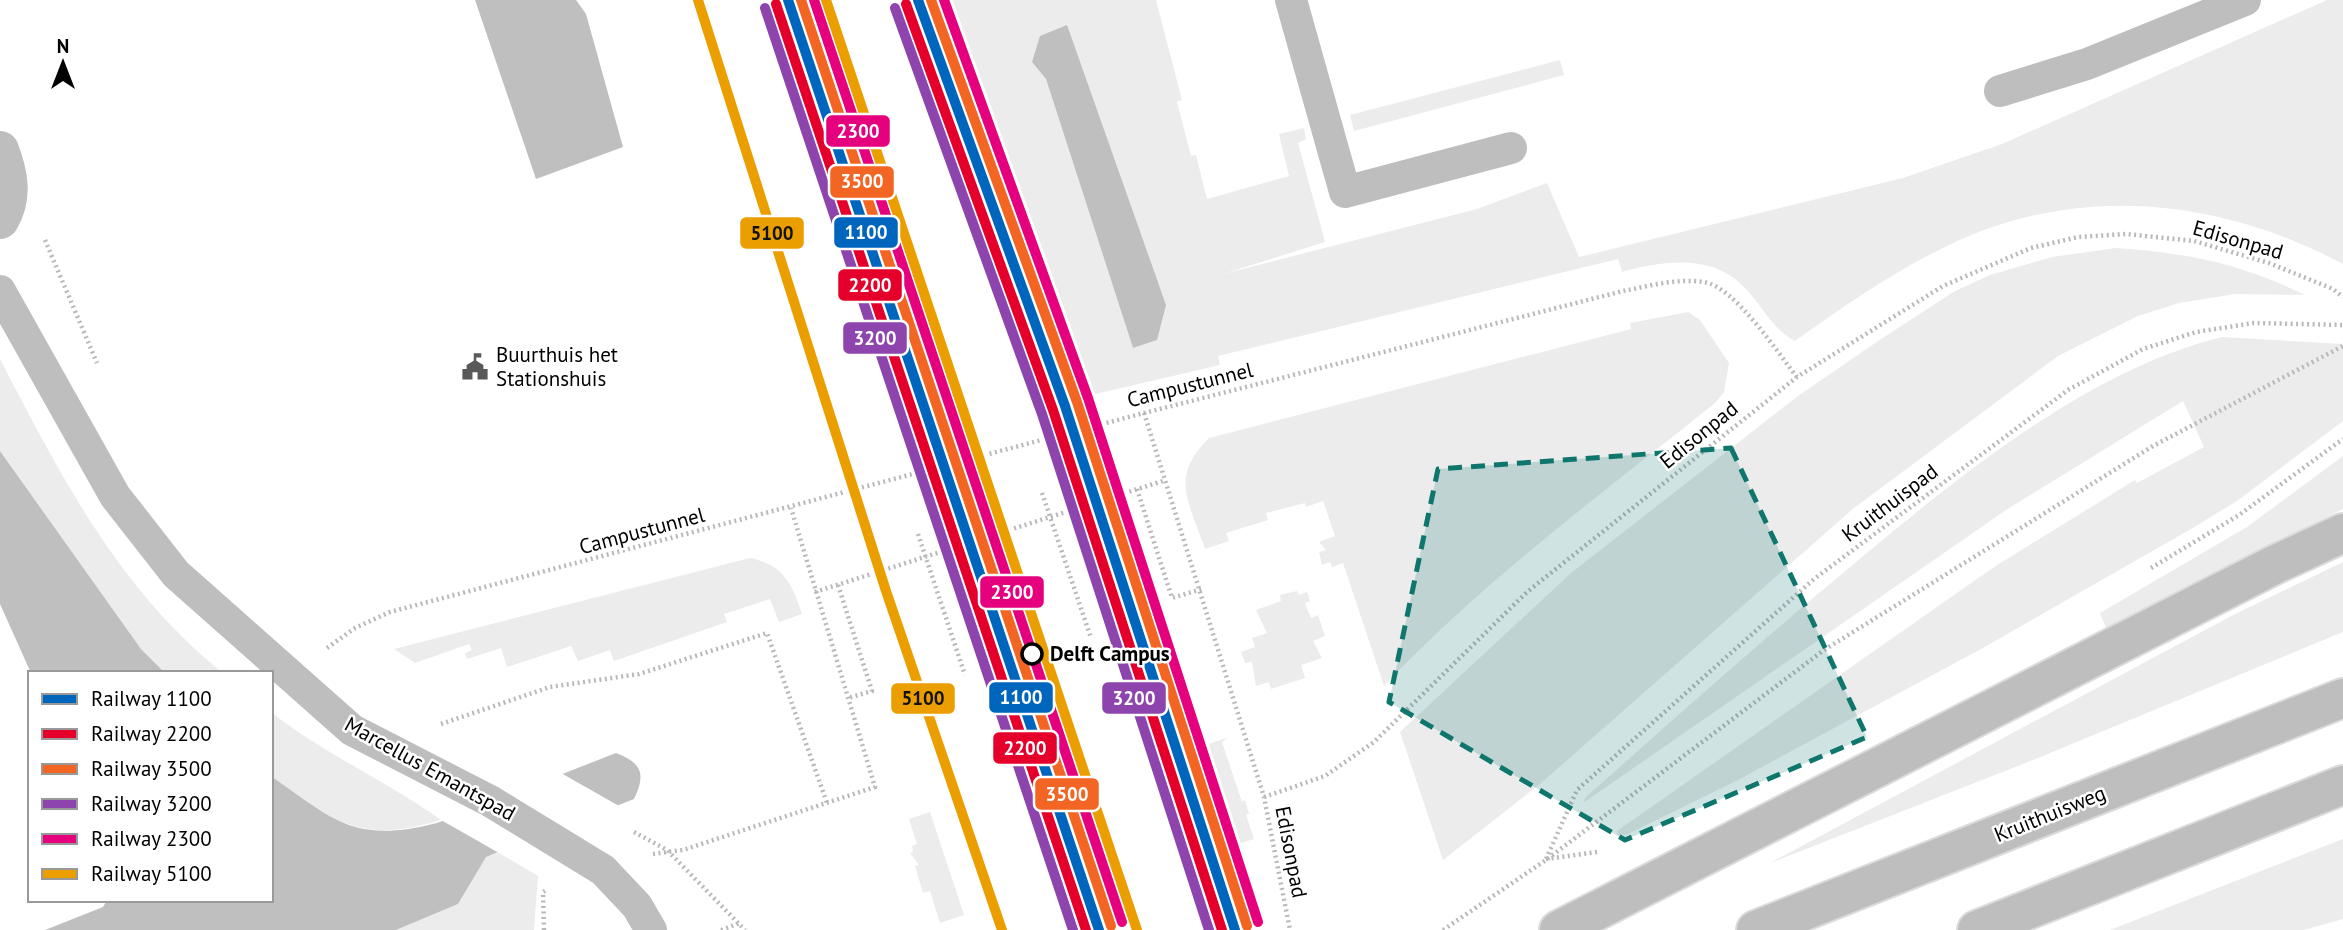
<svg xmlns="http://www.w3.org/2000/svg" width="2343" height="930" font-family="'PT Sans',sans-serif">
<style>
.green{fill:#ececec;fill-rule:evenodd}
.water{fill:#bfbfbf}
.pier{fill:#fff}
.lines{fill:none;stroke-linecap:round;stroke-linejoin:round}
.trunk-casing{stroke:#dbdbdb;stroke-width:42}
.path{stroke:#b9b9b9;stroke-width:4.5;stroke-dasharray:2 3.5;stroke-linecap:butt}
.service{stroke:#bebebe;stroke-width:32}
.minor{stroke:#bebebe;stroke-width:38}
.trunk{stroke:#bebebe;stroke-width:38}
.rail-1-casing{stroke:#fff;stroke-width:16}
.rail-2-casing{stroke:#fff;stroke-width:16}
.rail-3-casing{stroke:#fff;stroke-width:16}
.rail-4-casing{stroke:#fff;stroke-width:16}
.rail-5-casing{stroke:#fff;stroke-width:16}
.rail-6-casing{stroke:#fff;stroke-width:16}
.rail-1{stroke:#0065bd;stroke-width:10}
.rail-2{stroke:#e4002b;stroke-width:10}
.rail-3{stroke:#f26522;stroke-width:10}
.rail-4{stroke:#8e44ad;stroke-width:10}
.rail-5{stroke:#e5007d;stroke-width:10}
.rail-6{stroke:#eb9e00;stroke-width:10}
.marked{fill:#0f766e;fill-opacity:0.2;stroke:#0f766e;stroke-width:5;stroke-dasharray:14 9;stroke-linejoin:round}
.stop-dot{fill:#fff;stroke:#000;stroke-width:3.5}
.labels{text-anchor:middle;stroke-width:5;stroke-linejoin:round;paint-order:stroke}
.street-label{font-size:21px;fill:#000;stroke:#fff}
.poi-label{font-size:21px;fill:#000;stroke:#fff;text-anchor:start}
.stop-label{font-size:21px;font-weight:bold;fill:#000;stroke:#fff;text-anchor:start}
.line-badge{stroke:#fff;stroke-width:2.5}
.badge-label{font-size:19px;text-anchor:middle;font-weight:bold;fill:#fff}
.pale-badge-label{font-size:19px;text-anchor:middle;font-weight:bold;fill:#111}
</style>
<rect width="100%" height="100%" fill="#fff"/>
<!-- green -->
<g class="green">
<path d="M 949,0 L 1156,0 L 1182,100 L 1177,102 L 1191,156 L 1196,155 L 1207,199 L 1289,176 L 1279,134 L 1304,128 L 1306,139 L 1298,143 L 1325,242 L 1223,274 L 1477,209 L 1547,183 L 1579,257 L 1903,178 L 2002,144 L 2327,0 L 2343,0 L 2343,264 C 2219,198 2078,183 1949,245 C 1894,271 1844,306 1795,341 C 1771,328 1763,306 1744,287 C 1712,253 1661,261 1622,272 L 1618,259 L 1218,356 L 1220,365 L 1091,395 L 1039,259 L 1038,247 ZM 1067,25 L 1157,340 L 1133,348 L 1046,79 L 1032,62 Z"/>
<path d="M 1560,60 L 1564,75 L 1354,131 L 1350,115 Z"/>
<path d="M 2116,248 C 2188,253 2239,263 2305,295 L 2235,294 L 2179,303 L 2138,316 L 2058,356 L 1854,508 L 1540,784 L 1443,860 L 1400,732 L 1571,573 L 1798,396 L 1881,339 L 1955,291 L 1990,275 L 2052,257 Z"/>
<path d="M 1688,312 L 1700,320 L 1729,363 L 1724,392 L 1715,403 C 1603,493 1483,581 1384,686 L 1343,563 L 1332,567 L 1330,562 L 1322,565 L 1319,552 L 1326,550 L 1319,542 L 1335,536 L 1323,501 L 1306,507 L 1305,503 L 1266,513 L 1268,520 L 1226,533 L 1229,541 L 1205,549 C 1189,501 1169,478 1209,438 L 1631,329 L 1630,323 Z"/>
<path d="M 2222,337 L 2343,344 L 2343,421 L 2237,501 L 2191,529 L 1981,649 L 1736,781 L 1626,835 L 1617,835 L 1617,831 L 1994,567 L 2135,480 L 2137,483 L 2204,447 L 2183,401 L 2006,510 L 1583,803 L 1586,797 C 1675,718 1763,639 1855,563 C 1959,476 2088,370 2222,337 Z"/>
<path d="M 0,359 C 61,476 118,589 223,673 L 165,673 L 141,649 L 0,451 Z"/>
<path d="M 2343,456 L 2343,509 L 2106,628 L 2100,613 L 2247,527 Z"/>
<path d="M 750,558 C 784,565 792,584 802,614 L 779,622 L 770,599 L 724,614 L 727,622 L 614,661 L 610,650 L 578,661 L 571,646 L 507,667 L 501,648 L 467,659 L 465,653 L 472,650 L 469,644 L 415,663 L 394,649 Z"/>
<path d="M 2343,562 L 2343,632 L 2033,760 L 1768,864 L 2235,614 Z"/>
<path d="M 1297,591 L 1299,595 L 1307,592 L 1310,601 L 1305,603 L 1311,618 L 1318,615 L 1325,636 L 1313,641 L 1322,658 L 1301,665 L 1305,678 L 1271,689 L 1269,682 L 1256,686 L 1252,662 L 1245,663 L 1241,652 L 1255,647 L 1252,638 L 1267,633 L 1256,610 L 1281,601 L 1280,595 Z"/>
<path d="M 271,712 C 324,754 387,781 441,820 C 359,845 336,822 271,776 Z"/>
<path d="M 1229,737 L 1222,742 L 1242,802 L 1245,800 L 1249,814 L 1246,815 L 1254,839 L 1238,844 L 1206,745 Z"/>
<path d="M 930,812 L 964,915 L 940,923 L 930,891 L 923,893 L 915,866 L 919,865 L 910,853 L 913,852 L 912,846 L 917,844 L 909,819 Z"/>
<path d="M 2343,839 L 2343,919 L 2304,930 L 2110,930 Z"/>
<path d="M 499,853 L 538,876 L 534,930 L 396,930 L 458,904 L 485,857 Z"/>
</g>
<!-- water -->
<g class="water">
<path d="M 475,0 L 576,0 L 586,14 L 623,147 L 536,179 Z"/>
<path d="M 1067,25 L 1166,305 L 1157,340 L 1133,348 L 1046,79 L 1032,62 L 1040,36 Z"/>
<path d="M 0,451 L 141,649 L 165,673 L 31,673 L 0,604 Z"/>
<path d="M 616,753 C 642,763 646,774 634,799 L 486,857 L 458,904 L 396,930 L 45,930 L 103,907 L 107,900 L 271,900 L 271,776 C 335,821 355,844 437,823 Z"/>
</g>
<!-- pier -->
<path class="pier" d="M 561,773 L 619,806 L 499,853 L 441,820 Z"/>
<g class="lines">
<!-- trunk casing -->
<g class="trunk-casing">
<g id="trunk">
<path d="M 1559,930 L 2274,565 L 2343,533"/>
<path d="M 1756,930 L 2343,698"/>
<path d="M 1977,930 L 2343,785"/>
</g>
</g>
<!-- path -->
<g class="path">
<path d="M 45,240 L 97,363"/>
<path d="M 1144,413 L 1264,797 L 1290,930"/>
<path d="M 1137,489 L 1172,598 L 1202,589"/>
<path d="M 1042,493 L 1091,638"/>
<path d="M 918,534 L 965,675"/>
<path d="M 2151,568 L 2239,515 L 2343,439"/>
<path d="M 838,585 L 872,691 L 848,698"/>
<path d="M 815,592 L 1166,480"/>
<path d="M 327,648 L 355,628 L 390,612 L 1144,413 L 1623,291 C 1649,286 1677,278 1704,282 C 1735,287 1777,352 1797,377"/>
<path d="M 441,724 L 550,687 L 639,674 L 767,633 L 827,803"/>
<path d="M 1264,797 L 1325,776 L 1374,742 L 1527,592 L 1797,377 L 1943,286 L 2031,248 L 2078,237 L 2126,234 L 2194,241 L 2269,263 L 2333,289 L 2343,297"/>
<path d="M 634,832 L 667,850 L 745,930"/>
<path d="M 653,854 L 683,850 L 875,787 L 791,508"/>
<path d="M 1546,859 L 1577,790 L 1814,579 L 2068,390 L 2143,349 L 2196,332 L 2254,323 L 2343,325"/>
<path d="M 1546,859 L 1597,852"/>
<path d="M 544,930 L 543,892 L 545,891"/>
<path d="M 721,930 L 740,923"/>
<path d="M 1443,930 L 1546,860 L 1824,650 L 2153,446 L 2343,346"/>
</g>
<!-- service -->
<g class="service">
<path d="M 1291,0 L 1345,192 L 1511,148"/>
<path d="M 2000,91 L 2087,64 L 2245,0"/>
<path d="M 0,291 L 115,496 L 176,574 L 352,730 L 490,801 L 603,870 L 637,906 L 651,930"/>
</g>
<!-- minor -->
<path class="minor" d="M 0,150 C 9,174 14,197 0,220"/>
<!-- trunk -->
<use href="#trunk" class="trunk"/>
<!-- rail-1 casing -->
<g class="rail-1-casing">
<g id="rail-1">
<path d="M 788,0 L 1099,930"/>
<path d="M 918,0 L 1065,406 L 1235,930"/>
</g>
</g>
<!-- rail-2 casing -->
<g class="rail-2-casing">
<g id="rail-2">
<path d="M 776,4 L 1086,930"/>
<path d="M 906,4 L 1053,410 L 1222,930"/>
</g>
</g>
<!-- rail-3 casing -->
<g class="rail-3-casing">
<g id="rail-3">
<path d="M 801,0 L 1111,926"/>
<path d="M 931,0 L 1077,402 L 1247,926"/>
</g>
</g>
<!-- rail-4 casing -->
<g class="rail-4-casing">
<g id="rail-4">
<path d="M 765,8 L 1073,930"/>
<path d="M 895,8 L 1042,414 L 1209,930"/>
</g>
</g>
<!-- rail-5 casing -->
<g class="rail-5-casing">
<g id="rail-5">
<path d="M 814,0 L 1122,922"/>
<path d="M 944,0 L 1088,398 L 1258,922"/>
</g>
</g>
<!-- rail-6 casing -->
<g class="rail-6-casing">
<g id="rail-6">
<path d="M 698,0 L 886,591 L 1002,930"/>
<path d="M 826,0 L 1137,930"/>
</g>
</g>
<!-- rail-1 -->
<use href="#rail-1" class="rail-1"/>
<!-- rail-2 -->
<use href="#rail-2" class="rail-2"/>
<!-- rail-3 -->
<use href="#rail-3" class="rail-3"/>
<!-- rail-4 -->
<use href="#rail-4" class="rail-4"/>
<!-- rail-5 -->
<use href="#rail-5" class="rail-5"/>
<!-- rail-6 -->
<use href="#rail-6" class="rail-6"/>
</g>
<!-- marked area -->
<path class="marked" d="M 1731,448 L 1867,737 L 1625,840 L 1389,702 L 1438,469 Z"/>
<!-- icons -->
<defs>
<g id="civic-bare" transform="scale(2.1)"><path d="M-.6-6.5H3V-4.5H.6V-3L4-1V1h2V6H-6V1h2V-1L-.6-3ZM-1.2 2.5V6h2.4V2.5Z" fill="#595959" stroke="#fff" stroke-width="2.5" paint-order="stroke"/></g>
</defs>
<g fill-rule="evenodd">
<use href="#civic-bare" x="475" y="367"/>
</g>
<!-- markers -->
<circle class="stop-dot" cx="1032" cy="654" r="10"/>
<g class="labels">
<!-- street labels -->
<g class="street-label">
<text transform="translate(2238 240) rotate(16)" y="7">Edisonpad</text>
<text transform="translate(1190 385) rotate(-14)" y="7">Campustunnel</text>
<text transform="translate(1699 435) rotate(-39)" y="7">Edisonpad</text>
<text transform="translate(1890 503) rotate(-37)" y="7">Kruithuispad</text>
<text transform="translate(642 531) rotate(-15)" y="7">Campustunnel</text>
<text transform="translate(430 769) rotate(29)" y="7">Marcellus Emantspad</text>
<text transform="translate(2050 814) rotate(-22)" y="7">Kruithuisweg</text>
<text transform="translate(1291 852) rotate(79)" y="7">Edisonpad</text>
</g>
<!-- poi labels -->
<g class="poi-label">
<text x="496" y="362">Buurthuis het<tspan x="496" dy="24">Stationshuis</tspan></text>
</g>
<!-- stop labels -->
<g class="stop-label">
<text x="1050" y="661">Delft Campus</text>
</g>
</g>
<g class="line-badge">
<rect x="825" y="114" width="66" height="34" rx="7" fill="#e5007d"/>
<rect x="829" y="165" width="66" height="34" rx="7" fill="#f26522"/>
<rect x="833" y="216" width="66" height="33" rx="7" fill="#0065bd"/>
<rect x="739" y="216" width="66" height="34" rx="7" fill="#eb9e00"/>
<rect x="837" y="268" width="66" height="34" rx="7" fill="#e4002b"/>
<rect x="842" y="321" width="66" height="34" rx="7" fill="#8e44ad"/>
<rect x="979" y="575" width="66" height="34" rx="7" fill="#e5007d"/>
<rect x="988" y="681" width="66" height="33" rx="7" fill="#0065bd"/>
<rect x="1101" y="681" width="66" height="34" rx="7" fill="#8e44ad"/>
<rect x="890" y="682" width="66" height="33" rx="7" fill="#eb9e00"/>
<rect x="992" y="731" width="66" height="34" rx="7" fill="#e4002b"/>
<rect x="1034" y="777" width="66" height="34" rx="7" fill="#f26522"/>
</g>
<g class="badge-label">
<text x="858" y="138">2300</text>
<text x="862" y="188">3500</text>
<text x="866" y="239">1100</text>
<text x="870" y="292">2200</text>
<text x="875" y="345">3200</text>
<text x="1012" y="599">2300</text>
<text x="1021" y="704">1100</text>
<text x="1134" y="705">3200</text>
<text x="1025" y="755">2200</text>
<text x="1067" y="801">3500</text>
</g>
<g class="pale-badge-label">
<text x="772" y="240">5100</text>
<text x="923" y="705">5100</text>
</g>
<!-- legend -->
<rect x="28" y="671" width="245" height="231" fill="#ffffff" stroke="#999999" stroke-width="2"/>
<rect x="42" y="694" width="35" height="10" fill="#0065bd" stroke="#999999" stroke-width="2"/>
<text x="91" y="706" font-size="21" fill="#000000">Railway 1100</text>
<rect x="42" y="729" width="35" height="10" fill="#e4002b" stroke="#999999" stroke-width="2"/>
<text x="91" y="741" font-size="21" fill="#000000">Railway 2200</text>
<rect x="42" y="764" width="35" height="10" fill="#f26522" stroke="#999999" stroke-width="2"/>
<text x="91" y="776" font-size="21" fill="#000000">Railway 3500</text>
<rect x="42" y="799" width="35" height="10" fill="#8e44ad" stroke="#999999" stroke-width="2"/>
<text x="91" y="811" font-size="21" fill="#000000">Railway 3200</text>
<rect x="42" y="834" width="35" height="10" fill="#e5007d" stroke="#999999" stroke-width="2"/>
<text x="91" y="846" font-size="21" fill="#000000">Railway 2300</text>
<rect x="42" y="869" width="35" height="10" fill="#eb9e00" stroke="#999999" stroke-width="2"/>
<text x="91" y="881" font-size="21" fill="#000000">Railway 5100</text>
<!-- north arrow -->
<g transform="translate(63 63)" stroke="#ffffff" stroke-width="5" paint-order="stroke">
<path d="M0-5L12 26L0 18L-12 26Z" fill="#000000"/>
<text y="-10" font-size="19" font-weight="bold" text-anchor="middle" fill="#000000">N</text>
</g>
</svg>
